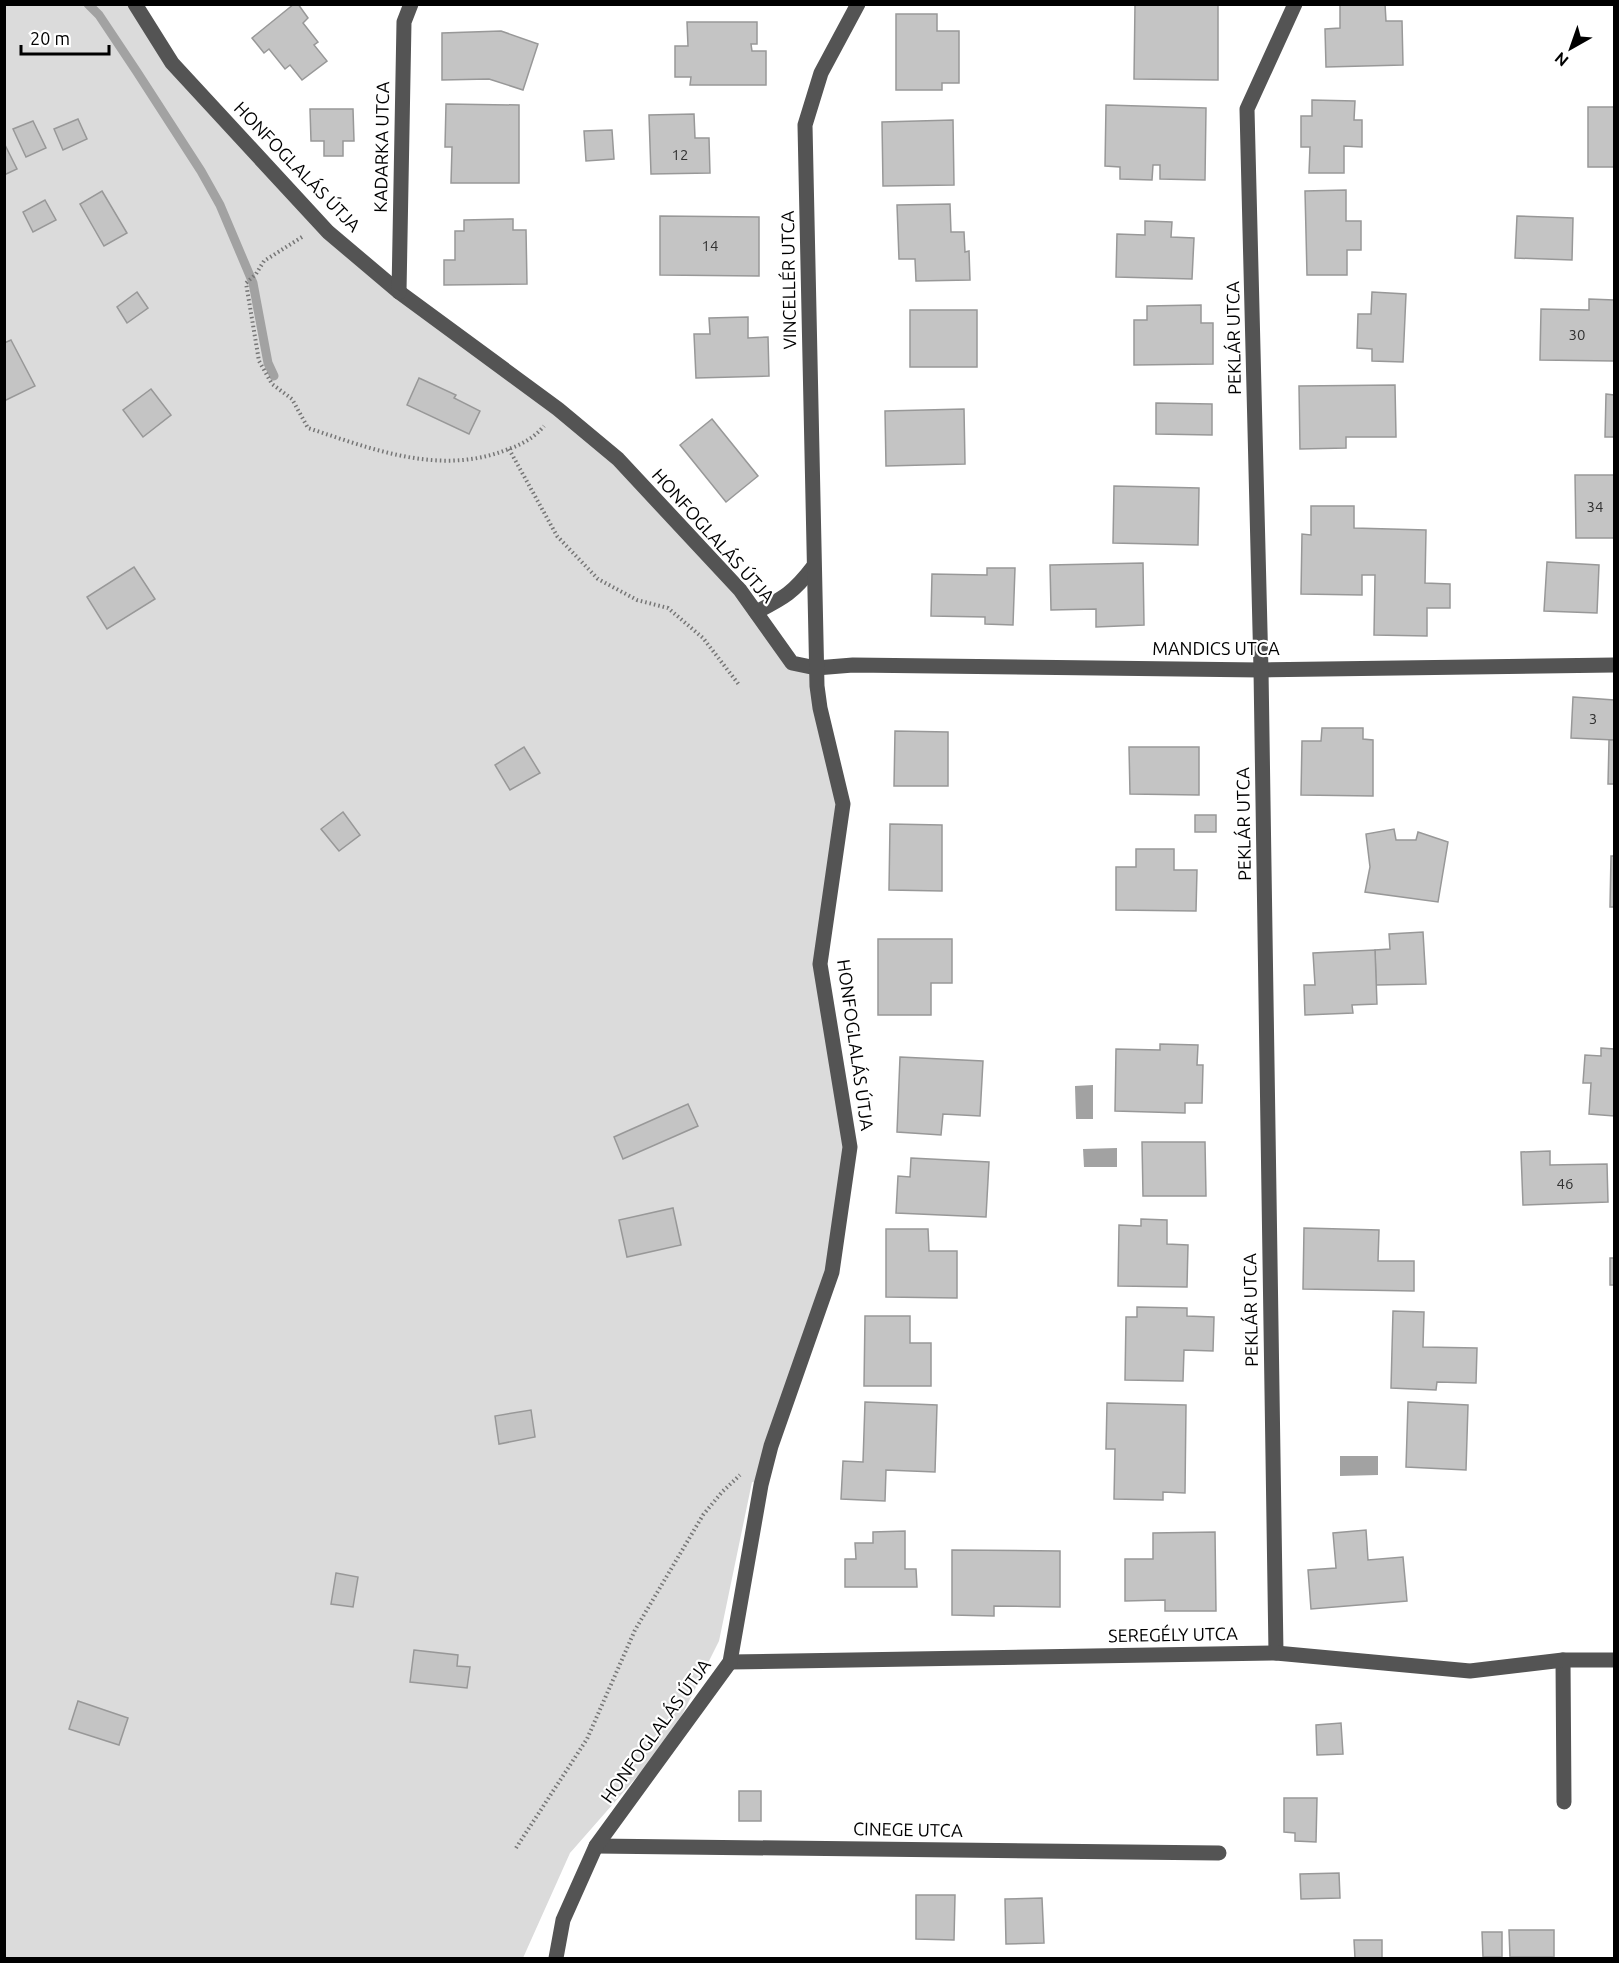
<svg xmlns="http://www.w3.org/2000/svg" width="1619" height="1963" font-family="Ubuntu,sans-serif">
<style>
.green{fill:#dbdbdb}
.water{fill:#a2a2a2}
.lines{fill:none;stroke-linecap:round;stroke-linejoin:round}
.stream{stroke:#a2a2a2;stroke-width:9}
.building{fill:#c4c4c4;stroke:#989898;stroke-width:1.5}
.path{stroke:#767676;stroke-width:4;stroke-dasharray:1.5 3;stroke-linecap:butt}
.minor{stroke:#545454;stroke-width:15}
.labels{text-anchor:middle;stroke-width:4.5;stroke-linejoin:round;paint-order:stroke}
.number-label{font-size:15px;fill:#313131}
.street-label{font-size:18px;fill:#000;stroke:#fff}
</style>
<rect width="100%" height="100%" fill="#fff"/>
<!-- green -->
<path class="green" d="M 5,5 L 135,5 L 172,63 L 328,232 L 558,409 L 740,590 L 792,663 L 816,668 L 843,804 L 820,964 L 850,1147 L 832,1272 L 761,1485 L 752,1482 L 719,1641 L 670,1739 L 570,1853 L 523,1958 L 5,1958 Z"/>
<!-- water -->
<g class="water">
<path d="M 1093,1085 L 1093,1119 L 1076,1119 L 1075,1086 Z"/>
<path d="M 1117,1148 L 1117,1167 L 1084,1167 L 1083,1149 Z"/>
<path d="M 1340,1456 L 1378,1456 L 1378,1475 L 1340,1476 Z"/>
</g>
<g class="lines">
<!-- stream -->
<path class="stream" d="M 88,4 L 99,15 L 137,72 L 201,171 L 220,205 L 253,283 L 268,363 L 274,376"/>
</g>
<!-- building -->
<g class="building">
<path d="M 294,4 L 298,4 L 308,18 L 303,23 L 318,42 L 314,45 L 327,61 L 302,80 L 290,65 L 285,69 L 269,49 L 264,53 L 252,38 Z"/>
<path d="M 1135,4 L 1218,4 L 1218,80 L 1134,79 Z"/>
<path d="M 1340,4 L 1385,4 L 1386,21 L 1402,21 L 1403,65 L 1326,67 L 1325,29 L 1340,28 Z"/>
<path d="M 896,14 L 937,14 L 937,31 L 959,31 L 959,83 L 942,83 L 942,90 L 896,90 Z"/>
<path d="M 687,22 L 757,22 L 757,44 L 751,44 L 752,51 L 766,51 L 766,85 L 690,85 L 691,77 L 675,77 L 675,46 L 688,46 Z"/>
<path d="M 501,31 L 538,44 L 523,90 L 489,79 L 442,80 L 442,33 Z"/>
<path d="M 1312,100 L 1355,101 L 1354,120 L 1362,120 L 1362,147 L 1344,146 L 1344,173 L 1309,173 L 1310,147 L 1301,147 L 1301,116 L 1312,116 Z"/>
<path d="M 446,104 L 519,105 L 519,183 L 451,183 L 452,147 L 445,147 Z"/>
<path d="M 1106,105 L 1206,108 L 1205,180 L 1160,179 L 1160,165 L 1153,165 L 1152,180 L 1120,179 L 1120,167 L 1105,166 Z"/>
<rect x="1588" y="107" width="26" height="60"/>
<path d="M 310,109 L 353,109 L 354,141 L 343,141 L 343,156 L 324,156 L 324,141 L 311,141 Z"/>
<path d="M 694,114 L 695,138 L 709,138 L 710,173 L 651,174 L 649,115 Z"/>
<path d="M 78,119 L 87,139 L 63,150 L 54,129 Z"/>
<path d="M 953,120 L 954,185 L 883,186 L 882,122 Z"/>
<path d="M 33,121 L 46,148 L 26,157 L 13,129 Z"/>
<path d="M 612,130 L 614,159 L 586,161 L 584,131 Z"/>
<path d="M 4,143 L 17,169 L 4,175 Z"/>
<path d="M 1346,190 L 1346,221 L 1361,221 L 1361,250 L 1347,250 L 1347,275 L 1307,275 L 1305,191 Z"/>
<path d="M 102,191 L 127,233 L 104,246 L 80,204 Z"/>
<path d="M 45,200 L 56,220 L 33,232 L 23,212 Z"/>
<path d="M 950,204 L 951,232 L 964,232 L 965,252 L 969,251 L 970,280 L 916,281 L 915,259 L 899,259 L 897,205 Z"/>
<path d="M 660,216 L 759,217 L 759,276 L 660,275 Z"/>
<path d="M 1517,216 L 1573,218 L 1572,260 L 1515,258 Z"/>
<path d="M 513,219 L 513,230 L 526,230 L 527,284 L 444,285 L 444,260 L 455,260 L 455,231 L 464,231 L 464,220 Z"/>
<path d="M 1145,221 L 1172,222 L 1171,237 L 1194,238 L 1192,279 L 1116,277 L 1117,234 L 1145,235 Z"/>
<path d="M 137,292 L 148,308 L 127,323 L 117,307 Z"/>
<path d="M 1372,292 L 1406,294 L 1403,362 L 1372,361 L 1372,349 L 1357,348 L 1358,314 L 1371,314 Z"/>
<path d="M 1589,299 L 1614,300 L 1614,361 L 1540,360 L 1541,309 L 1589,310 Z"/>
<path d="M 1201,305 L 1201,323 L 1213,323 L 1213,364 L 1134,365 L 1134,320 L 1147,320 L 1147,306 Z"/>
<rect x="910" y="310" width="67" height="57"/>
<path d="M 748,317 L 748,338 L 768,337 L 769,376 L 696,378 L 694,334 L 710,334 L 709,318 Z"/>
<path d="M 11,340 L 35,386 L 4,401 L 4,343 Z"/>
<path d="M 419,378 L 456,395 L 454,398 L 480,411 L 469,434 L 407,405 Z"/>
<path d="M 1395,385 L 1396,437 L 1346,437 L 1346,448 L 1300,449 L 1299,386 Z"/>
<path d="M 151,389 L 171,415 L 143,437 L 123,410 Z"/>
<path d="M 1606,394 L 1614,395 L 1614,437 L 1605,437 Z"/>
<path d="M 1156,403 L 1212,404 L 1212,435 L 1156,434 Z"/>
<path d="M 964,409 L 965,464 L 886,466 L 885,411 Z"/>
<path d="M 712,419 L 758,476 L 726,502 L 680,445 Z"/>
<path d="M 1575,475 L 1614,475 L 1614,538 L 1576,538 Z"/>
<path d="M 1114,486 L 1199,488 L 1198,545 L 1113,543 Z"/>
<path d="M 1311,506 L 1354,506 L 1354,528 L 1426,530 L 1425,583 L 1450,584 L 1450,608 L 1427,608 L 1427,636 L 1374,635 L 1375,575 L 1362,575 L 1362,595 L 1301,594 L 1302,534 L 1311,535 Z"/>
<path d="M 1547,562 L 1599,565 L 1597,613 L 1544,611 Z"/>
<path d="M 1143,563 L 1144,625 L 1096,627 L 1096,609 L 1051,610 L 1050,565 Z"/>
<path d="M 134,567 L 155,599 L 107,629 L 87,597 Z"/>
<path d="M 987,568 L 1015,568 L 1013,625 L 985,624 L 985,617 L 931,616 L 932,574 L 987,575 Z"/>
<path d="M 1573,697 L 1614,700 L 1614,740 L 1571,738 Z"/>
<path d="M 1322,728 L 1363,728 L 1363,739 L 1373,740 L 1373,796 L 1301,795 L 1302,741 L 1321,741 Z"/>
<path d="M 895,731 L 948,732 L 948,786 L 894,786 Z"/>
<path d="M 1609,740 L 1614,740 L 1614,784 L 1608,784 Z"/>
<path d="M 524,747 L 540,773 L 510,790 L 495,765 Z"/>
<path d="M 1129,747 L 1199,747 L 1199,795 L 1130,794 Z"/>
<path d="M 343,812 L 360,835 L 339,851 L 321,829 Z"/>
<rect x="1195" y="815" width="21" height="17"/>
<path d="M 890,824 L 942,825 L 942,891 L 889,890 Z"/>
<path d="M 1394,829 L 1396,840 L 1416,840 L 1418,832 L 1448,842 L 1438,902 L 1365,892 L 1370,867 L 1366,834 Z"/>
<path d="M 1136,849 L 1174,849 L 1174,870 L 1197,870 L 1196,911 L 1116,910 L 1116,867 L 1136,867 Z"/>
<path d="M 1611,856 L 1614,856 L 1614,907 L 1610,907 Z"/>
<path d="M 1423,932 L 1426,984 L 1376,985 L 1375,950 L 1390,949 L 1389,934 Z"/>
<path d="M 878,939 L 952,939 L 952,983 L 931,983 L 931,1015 L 878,1015 Z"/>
<path d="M 1375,950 L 1377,1004 L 1352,1005 L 1353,1013 L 1305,1015 L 1304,985 L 1315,985 L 1313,953 Z"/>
<path d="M 1160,1044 L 1198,1045 L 1197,1065 L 1203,1065 L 1202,1103 L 1185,1103 L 1185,1113 L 1115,1111 L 1116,1049 L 1160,1050 Z"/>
<path d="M 1601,1048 L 1614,1049 L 1614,1116 L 1589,1114 L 1591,1083 L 1583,1083 L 1585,1055 L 1601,1056 Z"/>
<path d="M 900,1057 L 983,1061 L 980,1116 L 943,1114 L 941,1135 L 897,1132 Z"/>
<path d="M 688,1104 L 698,1126 L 623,1159 L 614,1137 Z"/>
<path d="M 1142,1142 L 1205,1142 L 1206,1196 L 1143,1196 Z"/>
<path d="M 1550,1151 L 1550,1165 L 1607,1164 L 1608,1202 L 1523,1205 L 1521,1152 Z"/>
<path d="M 911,1158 L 989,1162 L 986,1217 L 896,1213 L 898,1176 L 910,1177 Z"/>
<path d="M 673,1208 L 681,1245 L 627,1257 L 619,1220 Z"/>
<path d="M 1141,1219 L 1167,1220 L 1167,1244 L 1188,1245 L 1187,1287 L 1118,1286 L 1119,1225 L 1141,1226 Z"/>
<path d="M 1304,1228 L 1379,1230 L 1378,1261 L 1414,1261 L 1414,1291 L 1303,1289 Z"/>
<path d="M 886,1229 L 928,1229 L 929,1251 L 957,1251 L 957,1298 L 886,1297 Z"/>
<rect x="1610" y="1258" width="4" height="27"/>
<path d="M 1137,1307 L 1187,1308 L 1187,1316 L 1214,1317 L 1213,1351 L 1184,1350 L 1183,1381 L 1125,1380 L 1126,1317 L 1137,1317 Z"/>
<path d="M 1393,1311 L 1424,1312 L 1423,1347 L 1477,1348 L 1476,1383 L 1437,1382 L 1436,1390 L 1391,1388 Z"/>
<path d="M 865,1316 L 910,1316 L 910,1343 L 931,1343 L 931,1386 L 864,1386 Z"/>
<path d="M 865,1402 L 937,1405 L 935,1472 L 886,1470 L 885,1501 L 841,1499 L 843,1461 L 863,1462 Z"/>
<path d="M 1408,1402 L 1468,1405 L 1466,1470 L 1406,1467 Z"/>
<path d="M 1107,1403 L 1186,1405 L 1185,1493 L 1163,1492 L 1163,1500 L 1114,1499 L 1115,1449 L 1106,1449 Z"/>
<path d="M 531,1410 L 535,1437 L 499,1444 L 495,1416 Z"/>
<path d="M 1366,1530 L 1368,1560 L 1403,1557 L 1407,1601 L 1311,1609 L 1308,1570 L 1336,1568 L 1333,1533 Z"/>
<path d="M 905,1531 L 905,1569 L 916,1569 L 917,1587 L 845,1587 L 845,1559 L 856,1559 L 855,1543 L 873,1543 L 873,1532 Z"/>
<path d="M 1215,1532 L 1216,1611 L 1165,1611 L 1165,1600 L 1125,1601 L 1125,1559 L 1153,1559 L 1153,1533 Z"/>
<path d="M 952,1550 L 1060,1551 L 1060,1607 L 994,1606 L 994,1616 L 952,1615 Z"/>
<path d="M 336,1573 L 358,1577 L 353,1607 L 331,1604 Z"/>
<path d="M 414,1650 L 458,1655 L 457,1666 L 470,1667 L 467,1688 L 410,1682 Z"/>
<path d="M 78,1701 L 128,1718 L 119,1745 L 69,1729 Z"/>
<path d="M 1341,1723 L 1343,1754 L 1317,1755 L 1316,1725 Z"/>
<rect x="739" y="1791" width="22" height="30"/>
<path d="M 1284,1798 L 1317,1798 L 1316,1842 L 1295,1841 L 1295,1833 L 1284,1832 Z"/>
<path d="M 1339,1873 L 1340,1898 L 1301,1899 L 1300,1874 Z"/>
<path d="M 916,1895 L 955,1895 L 954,1940 L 916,1939 Z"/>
<path d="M 1042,1898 L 1044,1943 L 1006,1944 L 1005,1899 Z"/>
<path d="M 1509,1930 L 1554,1930 L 1554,1957 L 1510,1957 Z"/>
<path d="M 1482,1932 L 1502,1932 L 1502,1957 L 1483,1957 Z"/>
<path d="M 1354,1940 L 1382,1940 L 1382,1958 L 1355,1958 Z"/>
</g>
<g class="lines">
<!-- path -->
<g class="path">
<path d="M 302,237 L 264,261 L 256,274 L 246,283 L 259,361 L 272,384 L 292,399 L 308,428 C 372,449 439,476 506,450 C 521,445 534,438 544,426"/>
<path d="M 509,449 L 557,536 L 598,579 L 637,600 L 668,608 L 703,638 L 740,686"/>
<path d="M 516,1848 L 587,1739 L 635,1630 L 703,1515 L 722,1492 L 740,1475"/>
</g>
<!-- minor -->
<g class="minor">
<path d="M 135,4 L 172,63 L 328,232 L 399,292 L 558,409 L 618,459 L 740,590 L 792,663 L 816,668 L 853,665 L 1261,670 L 1614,665"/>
<path d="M 399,292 L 404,22 L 411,4"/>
<path d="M 756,612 C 784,598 794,592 813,567"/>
<path d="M 1276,1653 L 1261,670 L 1247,109 L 1295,4"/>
<path d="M 1563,1660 L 1564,1802"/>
<path d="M 730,1662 L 1276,1653 L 1470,1671 L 1563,1660 L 1614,1660"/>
<path d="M 596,1846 L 1219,1853"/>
<path d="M 556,1958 L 563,1920 L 596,1846 L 730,1662 L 761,1485 L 771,1446 L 832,1272 L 850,1147 L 820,964 L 843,804 L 820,708 L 817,686 L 805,125 L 821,73 L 858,4"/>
</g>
</g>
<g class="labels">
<!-- number labels -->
<g class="number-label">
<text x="680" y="160">12</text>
<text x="710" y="251">14</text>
<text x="1577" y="340">30</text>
<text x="1595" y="512">34</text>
<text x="1593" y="724">3</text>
<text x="1565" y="1189">46</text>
</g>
<!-- street labels -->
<g class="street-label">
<text transform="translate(382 147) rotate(-89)" y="6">KADARKA UTCA</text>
<text transform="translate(297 167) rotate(46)" y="6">HONFOGLALÁS ÚTJA</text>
<text transform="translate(789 280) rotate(-91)" y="6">VINCELLÉR UTCA</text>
<text transform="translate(1234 338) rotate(-91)" y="6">PEKLÁR UTCA</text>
<text transform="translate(713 536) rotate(48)" y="6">HONFOGLALÁS ÚTJA</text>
<text x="1216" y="655">MANDICS UTCA</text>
<text transform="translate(1244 824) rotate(-91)" y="6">PEKLÁR UTCA</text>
<text transform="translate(855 1045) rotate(82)" y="6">HONFOGLALÁS ÚTJA</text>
<text transform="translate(1251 1310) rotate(-91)" y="6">PEKLÁR UTCA</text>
<text transform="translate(1173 1635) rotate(-1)" y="6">SEREGÉLY UTCA</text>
<text transform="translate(656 1731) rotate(-54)" y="6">HONFOGLALÁS ÚTJA</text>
<text transform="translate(908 1830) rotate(1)" y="6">CINEGE UTCA</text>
</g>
</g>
<!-- border -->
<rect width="1619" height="1963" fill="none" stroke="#000000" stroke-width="12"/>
<!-- north arrow -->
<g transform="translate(1571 48) rotate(220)" stroke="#ffffff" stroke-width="4.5" paint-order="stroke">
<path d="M0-4.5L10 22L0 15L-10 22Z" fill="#000000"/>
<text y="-9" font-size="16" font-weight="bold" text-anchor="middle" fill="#000000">N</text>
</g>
<!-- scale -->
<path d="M21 45v9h88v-9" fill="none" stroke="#000000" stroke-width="3"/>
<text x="30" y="45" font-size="18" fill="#000000" stroke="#ffffff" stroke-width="4.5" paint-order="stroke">20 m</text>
</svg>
